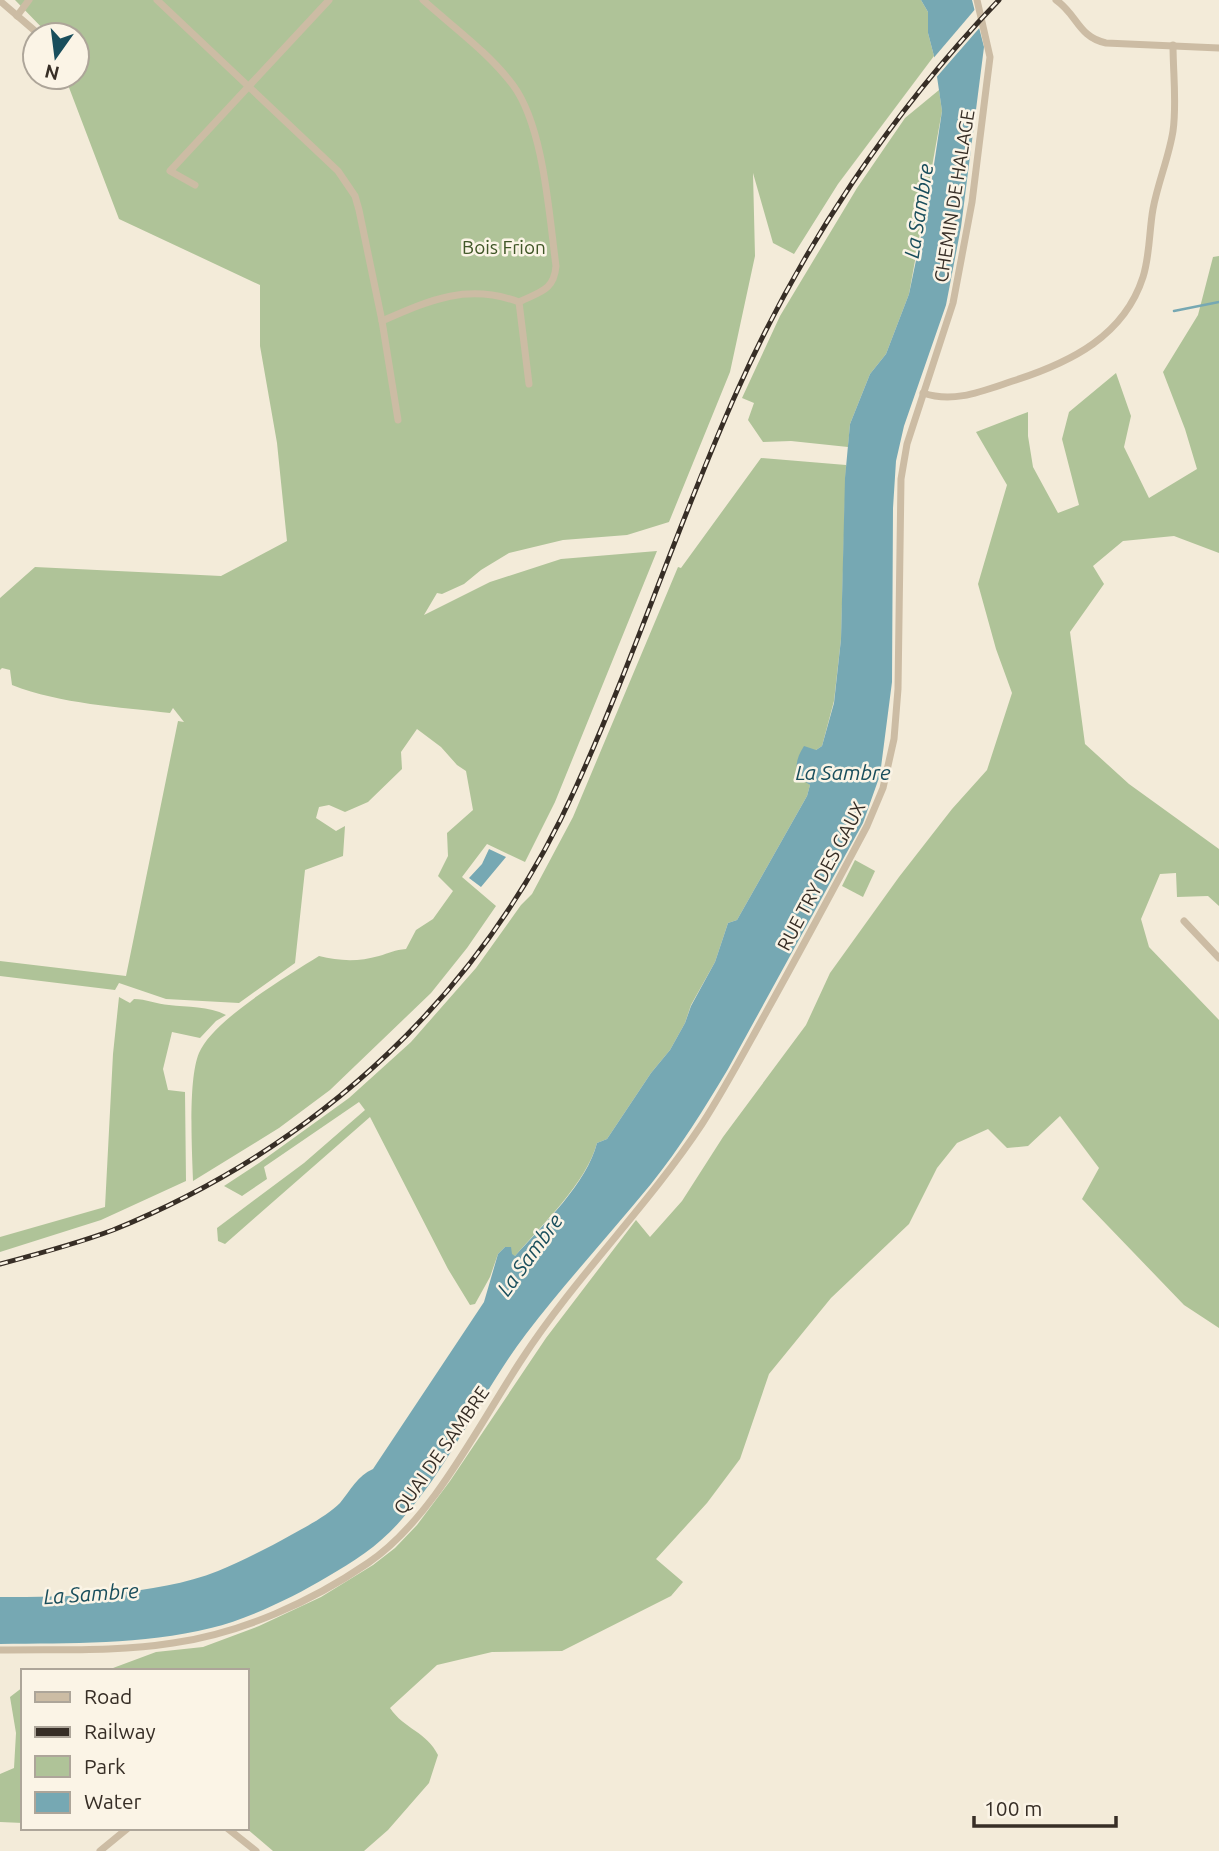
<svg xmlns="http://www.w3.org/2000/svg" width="1219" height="1851" font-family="Ubuntu,sans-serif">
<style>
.green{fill:#afc398}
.water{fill:#76a8b3}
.pier{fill:#f3ebd9}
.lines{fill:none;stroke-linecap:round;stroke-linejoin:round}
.stream{stroke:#76a8b3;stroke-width:2.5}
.street{stroke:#ccbca4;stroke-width:7}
.rail-casing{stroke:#372e26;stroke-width:5}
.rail{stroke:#fbf4e6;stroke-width:2.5;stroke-dasharray:8;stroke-linecap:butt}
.labels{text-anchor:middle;stroke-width:5;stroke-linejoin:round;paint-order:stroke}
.street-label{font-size:19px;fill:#372e26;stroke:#fbf4e6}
.park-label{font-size:19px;fill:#405728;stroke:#fbf4e6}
.water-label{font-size:21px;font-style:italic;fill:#194e5c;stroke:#fbf4e6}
</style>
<rect width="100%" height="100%" fill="#f3ebd9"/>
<!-- green -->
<g class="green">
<path d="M 15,0 L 921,0 L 928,12 L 928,33 L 934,56 L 838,184 L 794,254 L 773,243 L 753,173 L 755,256 L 730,372 L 669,522 L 627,535 L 563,540 L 509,553 L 481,570 L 464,584 L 442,594 L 437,593 L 424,615 L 490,582 L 561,559 L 657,551 L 555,802 L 525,862 L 487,844 L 462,877 L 496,906 L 467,948 L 431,993 L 330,1090 L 279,1128 L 193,1181 C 192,1150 188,1079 199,1053 C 213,1020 287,976 319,956 C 339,961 358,962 379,956 C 389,953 395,950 406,949 L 416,930 L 433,919 L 453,891 L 438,876 L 448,856 L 447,833 L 473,810 L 466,771 L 457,765 L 441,747 L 417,729 L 401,752 L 402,769 L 368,802 L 345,812 L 329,805 L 319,807 L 316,818 L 336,831 L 345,826 L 343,856 L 305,870 L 295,963 L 239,1003 L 166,999 L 119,983 L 115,990 L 0,976 L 0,961 L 126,976 L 178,721 L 184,722 L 173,708 L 170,713 C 119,707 61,704 12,685 L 10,670 L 2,668 L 0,670 L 0,598 L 35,567 L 221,576 L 287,541 L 277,443 L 260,346 L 260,285 L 119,219 L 65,77 L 77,77 L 77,35 L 49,35 Z"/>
<path d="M 939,90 L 942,111 L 909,294 L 886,354 L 870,374 L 850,424 L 848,447 L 791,441 L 763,442 L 748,420 L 754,403 L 742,398 L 780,316 L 857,188 L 905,118 Z"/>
<path d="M 1219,256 L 1219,553 L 1174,536 L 1123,541 L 1093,566 L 1104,584 L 1070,632 L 1085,744 L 1129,784 L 1219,849 L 1219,906 L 1208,896 L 1177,897 L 1176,873 L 1160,874 L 1141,919 L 1149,947 L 1219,1020 L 1219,1328 L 1184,1305 L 1082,1199 L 1099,1168 L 1060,1116 L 1028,1146 L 1007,1148 L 988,1129 L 957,1143 L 937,1168 L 909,1224 L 831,1298 L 769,1374 L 740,1459 L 707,1503 L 656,1559 L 683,1582 L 671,1596 L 562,1651 L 492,1652 L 437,1665 L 390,1708 C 404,1729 427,1732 438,1755 L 429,1783 L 388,1830 L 364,1851 L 273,1851 L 246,1828 L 247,1671 L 105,1671 L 156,1652 L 203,1647 L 259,1626 L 321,1597 L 373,1565 L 395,1548 L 417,1525 L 450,1481 L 546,1338 L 636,1220 L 650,1237 L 682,1201 L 723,1137 L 806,1025 L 830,973 L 899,877 L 952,809 L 987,770 L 1012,693 L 996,649 L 978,584 L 1007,485 L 976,432 L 1028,412 L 1028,436 L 1033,467 L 1058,513 L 1079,505 L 1062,439 L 1069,412 L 1116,373 L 1131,416 L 1124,447 L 1149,498 L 1197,469 L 1185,429 L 1163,372 L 1198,315 L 1213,257 Z"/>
<path d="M 761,458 L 846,465 L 841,639 L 834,701 L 822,746 L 816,750 L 807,782 L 810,785 L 807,796 L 737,920 L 728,923 L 715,962 L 691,1005 L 685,1023 L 670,1050 L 651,1073 L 607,1139 L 597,1143 C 587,1182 541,1226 515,1256 L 511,1255 L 511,1247 L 505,1247 L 498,1254 L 490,1277 L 475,1304 L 470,1305 L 448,1269 L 370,1117 L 225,1244 L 218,1241 L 217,1228 L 304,1163 L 365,1110 L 359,1102 L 264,1167 L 267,1179 L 242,1196 L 224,1186 L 259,1163 L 349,1098 L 411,1042 L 476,968 L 521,905 L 532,894 L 573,817 L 678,567 L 681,568 Z"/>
<path d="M 855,860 L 875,871 L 863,897 L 842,886 Z"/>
<path d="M 119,997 L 130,1003 L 134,999 C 146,999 157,1004 169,1005 C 187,1007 209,1006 226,1015 L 216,1021 L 200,1038 L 172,1032 L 163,1069 L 168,1090 L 185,1092 L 186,1181 L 101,1220 L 0,1252 L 0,1237 L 105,1207 L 113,1054 Z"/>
<path d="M 23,1687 L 23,1823 L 0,1822 L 0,1774 L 14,1768 L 16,1733 L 10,1697 Z"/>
</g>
<!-- water -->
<g class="water">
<path d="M 921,0 L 972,0 L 984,47 L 961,227 L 946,305 L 904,426 L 896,461 L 893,508 L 892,682 L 880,775 L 863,823 L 728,1069 C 704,1109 680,1148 651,1184 C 610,1234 565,1283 526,1334 C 481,1393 452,1463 402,1519 C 381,1544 355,1561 327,1577 C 294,1597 248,1619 211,1628 C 142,1645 70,1643 0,1644 L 0,1597 C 68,1597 155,1596 218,1571 C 242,1561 268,1548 291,1535 C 306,1527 328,1515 340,1503 C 350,1491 358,1475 373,1469 L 484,1302 L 498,1254 L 505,1247 L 511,1247 L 512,1254 L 515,1256 C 543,1225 587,1183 597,1143 L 607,1139 L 651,1073 L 670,1050 L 685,1023 L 691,1006 L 715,962 L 728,923 L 737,920 L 807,796 L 810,785 C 794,775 793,763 804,746 L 816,750 L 822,746 L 834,703 L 841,639 L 845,478 L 850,424 L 870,374 L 886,354 L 909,294 L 929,198 L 942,111 L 934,56 L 928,33 L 928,12 Z"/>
<path d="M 489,849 L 506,857 L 481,887 L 469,878 L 482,864 Z"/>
</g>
<!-- pier -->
<path class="pier" d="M 977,7 L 982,25 L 934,80 L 931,61 Z"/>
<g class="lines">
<!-- stream -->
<path class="stream" d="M 1174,311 L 1219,302"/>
<!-- street -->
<g class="street">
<path d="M 157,0 L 338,171 L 355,196 L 359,210 L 382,321 L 398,420"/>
<path d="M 423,0 C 453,27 489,53 513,85 C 544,127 549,215 556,266 C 554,291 539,292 519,302"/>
<path d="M 1056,0 C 1077,14 1078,37 1106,43 L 1219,48"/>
<path d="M 0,1 L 35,31"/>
<path d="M 17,16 L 29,0"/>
<path d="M 195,185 L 170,171 L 329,0"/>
<path d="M 519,302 L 529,384"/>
<path d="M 382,321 C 430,300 467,283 519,302"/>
<path d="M 923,393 C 955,404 985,390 1016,380 C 1071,362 1124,336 1143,277 C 1150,255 1149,231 1153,209 C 1158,182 1169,157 1173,131 C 1177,103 1173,73 1173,45"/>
<path d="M 1184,921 L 1219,958"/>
<path d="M 0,1650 C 57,1649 117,1652 173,1643 C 242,1633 311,1602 368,1563 C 433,1519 479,1424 522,1359 C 576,1276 647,1207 702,1124 C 724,1090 743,1054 763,1018 C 798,955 833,890 867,826 L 883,788 L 894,739 L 898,689 L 901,479 L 907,444 L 953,303 L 972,202 L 990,57 L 977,0"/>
<path d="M 227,1828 L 256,1851"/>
<path d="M 100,1851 L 128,1828"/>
</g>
<!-- rail casing -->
<g class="rail-casing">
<path id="rail" d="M 0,1264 C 38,1254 76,1244 113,1230 C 320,1146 484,992 576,787 C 635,657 679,520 738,389 C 802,246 891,113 999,0"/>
</g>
<!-- rail -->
<use href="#rail" class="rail"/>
</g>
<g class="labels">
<!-- street labels -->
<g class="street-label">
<text transform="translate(954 196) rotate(-81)" y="7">CHEMIN DE HALAGE</text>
<text transform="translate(821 876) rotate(-62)" y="7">RUE TRY DES GAUX</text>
<text transform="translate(441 1450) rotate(-55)" y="7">QUAI DE SAMBRE</text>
</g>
<!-- park labels -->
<g class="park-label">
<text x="504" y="254">Bois Frion</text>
</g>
<!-- water labels -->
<g class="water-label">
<text transform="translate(919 211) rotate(-81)" y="7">La Sambre</text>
<text x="843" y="780">La Sambre</text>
<text transform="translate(530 1255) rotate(-54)" y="7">La Sambre</text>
<text transform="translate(91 1594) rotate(-4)" y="7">La Sambre</text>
</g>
</g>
<!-- legend -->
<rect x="21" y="1669" width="228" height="161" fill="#fbf4e6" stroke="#ada599" stroke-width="2"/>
<rect x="35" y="1692" width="35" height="10" fill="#ccbca4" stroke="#ada599" stroke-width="2"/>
<text x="84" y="1704" font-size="21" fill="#372e26">Road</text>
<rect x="35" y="1727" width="35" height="10" fill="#372e26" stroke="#ada599" stroke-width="2"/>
<text x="84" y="1739" font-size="21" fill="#372e26">Railway</text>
<rect x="35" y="1756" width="35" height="21" fill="#afc398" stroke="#ada599" stroke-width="2"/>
<text x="84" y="1774" font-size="21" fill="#372e26">Park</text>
<rect x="35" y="1792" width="35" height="21" fill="#76a8b3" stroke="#ada599" stroke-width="2"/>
<text x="84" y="1809" font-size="21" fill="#372e26">Water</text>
<!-- north arrow -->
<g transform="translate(56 56) rotate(194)"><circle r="33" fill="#fbf4e6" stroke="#ada599" stroke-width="2"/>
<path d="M0-5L12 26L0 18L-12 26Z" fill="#194e5c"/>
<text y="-10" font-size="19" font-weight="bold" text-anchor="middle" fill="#372e26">N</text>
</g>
<!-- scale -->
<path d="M974 1816v10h142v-10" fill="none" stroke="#372e26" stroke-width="3.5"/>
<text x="984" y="1816" font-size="21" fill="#372e26" stroke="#fbf4e6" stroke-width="5" paint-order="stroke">100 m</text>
</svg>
